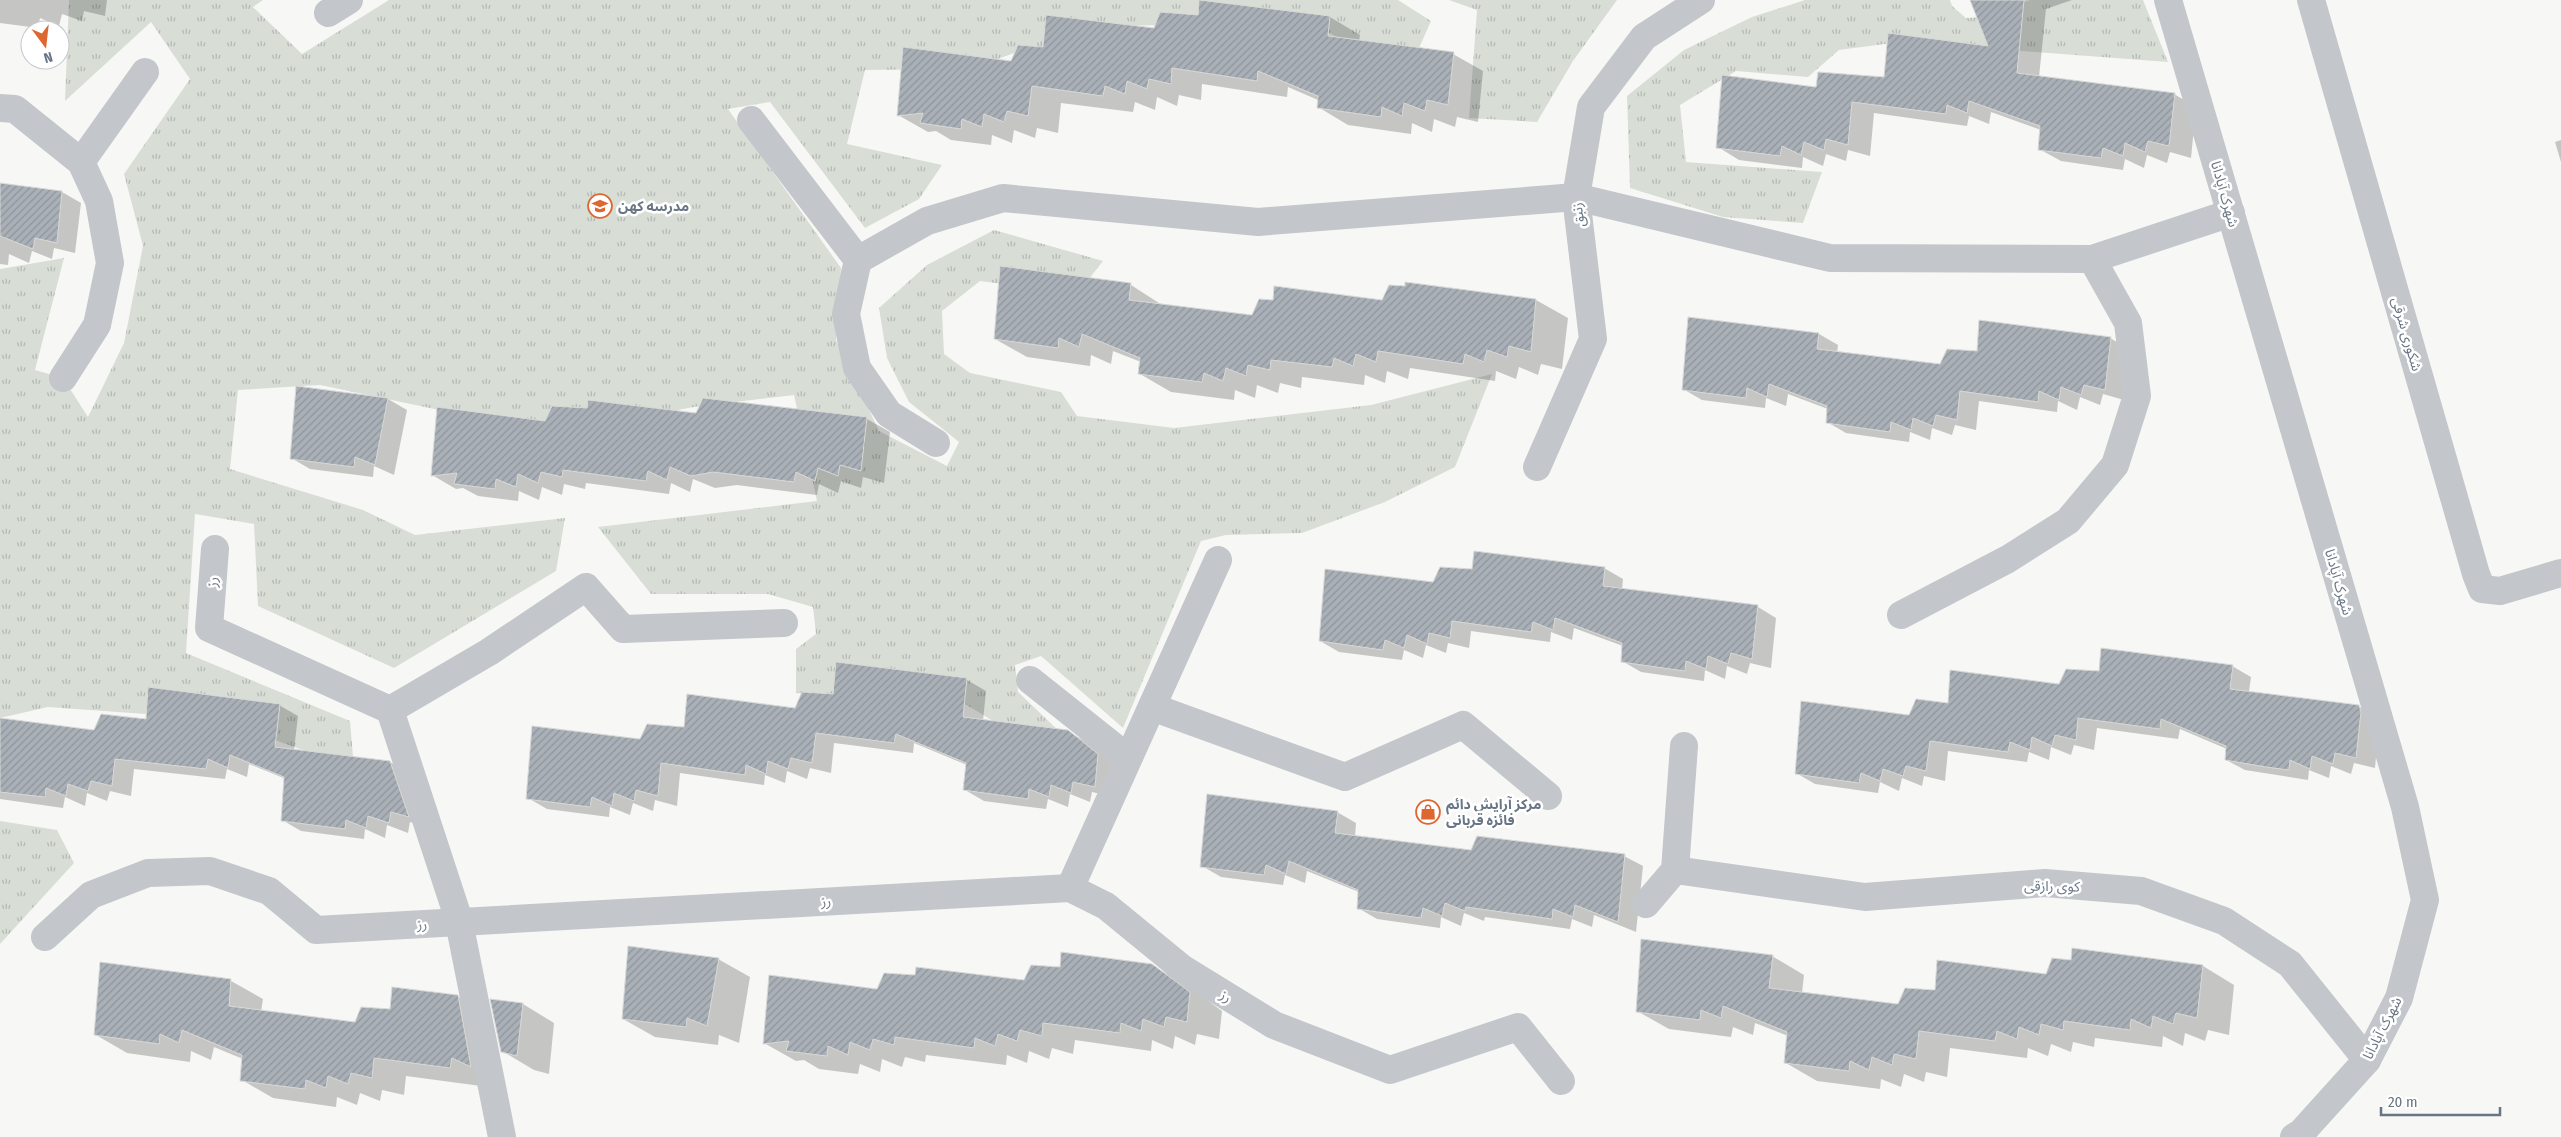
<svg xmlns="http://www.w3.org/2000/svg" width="2561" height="1137" font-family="'Fira Sans Condensed','Noto Sans Arabic',sans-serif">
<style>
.grass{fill:url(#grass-tufts)}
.shadow{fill:#0003}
.building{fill:url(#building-hatch);stroke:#d9d9d7}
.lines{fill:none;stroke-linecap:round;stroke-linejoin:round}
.minor{stroke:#c3c6ca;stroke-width:28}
.labels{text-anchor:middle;stroke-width:5;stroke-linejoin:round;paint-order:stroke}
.street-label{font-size:14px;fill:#687585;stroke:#fff}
.poi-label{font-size:14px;font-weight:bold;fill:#687585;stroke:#fff;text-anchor:start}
</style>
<defs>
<pattern id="grass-tufts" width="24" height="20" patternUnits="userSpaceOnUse" patternTransform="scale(1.25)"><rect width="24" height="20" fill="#d8ded6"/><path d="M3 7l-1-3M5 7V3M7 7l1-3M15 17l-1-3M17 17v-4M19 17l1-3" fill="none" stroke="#b3b9b3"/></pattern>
<pattern id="building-hatch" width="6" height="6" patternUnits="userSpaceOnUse" patternTransform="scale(1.25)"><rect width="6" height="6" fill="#aab0b7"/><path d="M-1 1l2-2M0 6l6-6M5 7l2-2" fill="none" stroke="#8e949a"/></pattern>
</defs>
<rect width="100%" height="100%" fill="#f7f8f5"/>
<!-- grass -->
<g class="grass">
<path d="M 69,0 L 263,0 L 253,7 L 302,54 L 389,0 L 1398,0 L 1431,21 L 1408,73 L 1290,13 L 1211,24 L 1115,26 L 1086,45 L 1022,50 L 971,69 L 865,70 L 847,144 L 942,165 L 919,199 L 865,228 L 770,102 L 728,109 L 841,268 L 836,340 L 879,431 L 947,466 L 959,442 L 909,402 L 887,358 L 879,308 L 927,265 L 994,230 L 1103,261 L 1077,294 L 980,281 L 942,311 L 944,354 L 970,373 L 1061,392 L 1077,416 L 1174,428 L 1371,405 L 1492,374 L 1455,467 L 1385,502 L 1302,533 L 1226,535 L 1201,541 L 1123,728 L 1041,656 L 1015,665 L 1018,692 L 1080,751 L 1023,739 L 950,695 L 852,696 L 796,693 L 796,649 L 816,634 L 813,607 L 768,594 L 651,594 L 598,527 L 817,501 L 794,395 L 694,407 L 577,429 L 463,415 L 320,385 L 238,390 L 230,469 L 363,510 L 415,535 L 565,518 L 556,571 L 394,668 L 258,606 L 254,524 L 195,514 L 186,653 L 350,721 L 354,768 L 215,719 L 48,707 L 0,718 L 0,269 L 64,258 L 35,370 L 63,378 L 88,417 L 124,343 L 143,246 L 124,174 L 190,79 L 151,22 L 65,101 Z"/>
<path d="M 1449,0 L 1617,0 L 1573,61 L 1537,122 L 1469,118 L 1477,10 Z"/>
<path d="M 1805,0 L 1950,0 L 1952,6 L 1966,18 L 1981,17 L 2030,0 L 2143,0 L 2168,62 L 1900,42 L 1839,50 L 1808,77 L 1736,71 L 1680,105 L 1686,162 L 1822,172 L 1803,223 L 1723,217 L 1630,188 L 1627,96 L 1684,50 L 1752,17 Z"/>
<path d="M 0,821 L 57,830 L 74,863 L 0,944 Z"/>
</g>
<!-- shadow -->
<g class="shadow">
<path d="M 0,0 L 107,0 L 105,16 L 84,11 L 82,21 L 62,14 L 59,26 L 40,18 L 38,28 L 0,23 Z"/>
<path d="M 1972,0 L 2072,0 L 2046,9 L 2039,77 L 2174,94 L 2196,107 L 2191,158 L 2170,152 L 2167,163 L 2147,155 L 2144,168 L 2125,159 L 2123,170 L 2061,161 L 2039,149 L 2041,130 L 1991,112 L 1989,124 L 1969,116 L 1967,126 L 1874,113 L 1870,156 L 1848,150 L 1846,161 L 1826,154 L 1823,166 L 1803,157 L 1802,168 L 1739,160 L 1718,147 L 1817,88 L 1885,78 L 1990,47 Z"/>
<path d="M 1199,17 L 1330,17 L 1360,35 L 1359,42 L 1453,54 L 1483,71 L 1478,122 L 1457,117 L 1455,127 L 1434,119 L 1432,132 L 1412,123 L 1411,134 L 1348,125 L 1318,107 L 1318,100 L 1288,87 L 1287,97 L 1202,84 L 1201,100 L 1179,95 L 1177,106 L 1157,97 L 1155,110 L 1135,102 L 1133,112 L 1061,103 L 1058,133 L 1037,128 L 1035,138 L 1014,130 L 1012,143 L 992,135 L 991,145 L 951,140 L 936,131 L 928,132 L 898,115 L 1044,48 L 1154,29 Z"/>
<path d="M 2561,140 L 2561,162 L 2555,142 Z"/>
<path d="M 0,184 L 62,192 L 81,203 L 75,253 L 54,248 L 52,259 L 32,251 L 29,263 L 9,254 L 8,265 L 0,264 Z"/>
<path d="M 1131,285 L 1162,305 L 1253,316 L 1383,302 L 1536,300 L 1568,318 L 1562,369 L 1541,364 L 1538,375 L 1519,367 L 1516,379 L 1496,371 L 1495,381 L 1410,368 L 1408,379 L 1387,371 L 1385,383 L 1365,375 L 1364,385 L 1302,377 L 1301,388 L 1280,383 L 1278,393 L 1257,385 L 1255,398 L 1235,390 L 1234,400 L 1171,392 L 1140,374 L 1141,362 L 1113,351 L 1111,364 L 1091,355 L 1090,366 L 1027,357 L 995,339 Z"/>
<path d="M 1819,334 L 1838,345 L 1837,353 L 1941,365 L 1978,353 L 2110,338 L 2129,349 L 2124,400 L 2103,394 L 2100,405 L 2080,397 L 2077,410 L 2058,401 L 2057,412 L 1979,401 L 1976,430 L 1955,425 L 1952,435 L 1932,428 L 1930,440 L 1910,432 L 1909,442 L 1846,433 L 1827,422 L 1828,409 L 1788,394 L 1786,406 L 1766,398 L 1765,408 L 1702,400 L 1683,389 Z"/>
<path d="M 388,399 L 407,410 L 394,475 L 374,466 L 373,477 L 310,469 L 291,458 Z"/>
<path d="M 704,399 L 867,419 L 890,432 L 884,483 L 863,477 L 861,488 L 841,481 L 838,493 L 819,484 L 817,495 L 737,485 L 715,488 L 693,479 L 690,492 L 671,483 L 669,494 L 586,483 L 585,489 L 564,484 L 562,495 L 542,487 L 539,500 L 519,491 L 518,501 L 478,496 L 463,488 L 456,489 L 432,475 L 545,422 L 697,415 Z"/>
<path d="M 1604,568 L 1623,579 L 1622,590 L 1758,607 L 1776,618 L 1771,668 L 1750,663 L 1747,674 L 1727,666 L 1725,679 L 1705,670 L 1704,681 L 1641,672 L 1622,661 L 1623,646 L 1574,628 L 1572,640 L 1551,632 L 1550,642 L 1471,631 L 1469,648 L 1448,643 L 1446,653 L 1426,645 L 1423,658 L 1404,650 L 1402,660 L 1339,652 L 1320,641 L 1434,583 L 1473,570 Z"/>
<path d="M 2232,666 L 2251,677 L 2249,692 L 2358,706 L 2377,717 L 2379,724 L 2375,768 L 2354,763 L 2351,774 L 2331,766 L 2329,778 L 2309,770 L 2308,780 L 2245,770 L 2226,760 L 2227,749 L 2180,729 L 2178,739 L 2097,728 L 2094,750 L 2074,745 L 2071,755 L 2051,747 L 2049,760 L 2029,752 L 2027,762 L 1948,751 L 1945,781 L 1924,776 L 1922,786 L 1902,778 L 1899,791 L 1880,782 L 1878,793 L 1815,784 L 1796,773 L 1910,716 L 1949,704 L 2059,686 L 2100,673 Z"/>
<path d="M 967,680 L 986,691 L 983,721 L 1067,731 L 1087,742 L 1117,766 L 1114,797 L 1092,792 L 1090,802 L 1070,794 L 1068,807 L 1048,799 L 1046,809 L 984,801 L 965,790 L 967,765 L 914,743 L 913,753 L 834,743 L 831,773 L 810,768 L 807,779 L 787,771 L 785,783 L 765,775 L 764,785 L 680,773 L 677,806 L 655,800 L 653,811 L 633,803 L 630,815 L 610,807 L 609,817 L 547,809 L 528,798 L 641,741 L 685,728 L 796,709 L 834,696 Z"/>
<path d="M 279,705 L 298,716 L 294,750 L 390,762 L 409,773 L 427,827 L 410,822 L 408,833 L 387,825 L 385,838 L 365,829 L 364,839 L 301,831 L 282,820 L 286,779 L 249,764 L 247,777 L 227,769 L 225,779 L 134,769 L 131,796 L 110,791 L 107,801 L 87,793 L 85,806 L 65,797 L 63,808 L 0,799 L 0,719 L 95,731 L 147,720 Z"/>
<path d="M 1337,812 L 1356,823 L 1355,837 L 1472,851 L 1624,856 L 1643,866 L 1636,932 L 1594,915 L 1592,927 L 1572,919 L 1570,929 L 1485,917 L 1484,921 L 1464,913 L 1461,926 L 1441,917 L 1440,928 L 1377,919 L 1358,908 L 1359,892 L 1307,871 L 1305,883 L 1285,875 L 1283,885 L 1221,877 L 1202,866 Z"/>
<path d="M 1772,956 L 1804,975 L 1802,993 L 1899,1005 L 1936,992 L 2046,975 L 2203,966 L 2234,985 L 2229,1035 L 2208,1030 L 2205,1041 L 2185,1033 L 2183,1046 L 2163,1036 L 2162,1047 L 2095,1038 L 2094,1047 L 2073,1042 L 2071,1052 L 2051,1044 L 2048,1056 L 2028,1048 L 2027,1058 L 1950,1048 L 1947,1077 L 1926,1072 L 1924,1082 L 1904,1074 L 1901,1087 L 1881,1079 L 1880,1089 L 1817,1081 L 1786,1063 L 1788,1036 L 1755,1023 L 1753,1035 L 1733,1027 L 1731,1037 L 1669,1029 L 1637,1011 Z"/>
<path d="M 718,959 L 750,977 L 739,1043 L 719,1035 L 718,1045 L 655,1037 L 623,1019 Z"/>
<path d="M 101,964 L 231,981 L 263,999 L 261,1012 L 356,1024 L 391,1010 L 457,996 L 489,1015 L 481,1086 L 406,1076 L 404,1095 L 382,1090 L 380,1101 L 360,1093 L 357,1105 L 337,1097 L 336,1107 L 273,1098 L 242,1080 L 243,1059 L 214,1047 L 211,1060 L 191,1051 L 190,1062 L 127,1053 L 96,1035 Z"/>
<path d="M 1151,965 L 1184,983 L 1222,1011 L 1219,1039 L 1197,1034 L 1195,1045 L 1175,1036 L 1173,1049 L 1152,1040 L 1151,1051 L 1075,1040 L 1073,1054 L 1052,1048 L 1049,1059 L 1029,1051 L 1027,1063 L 1007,1055 L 1006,1065 L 926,1055 L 925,1062 L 905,1057 L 902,1067 L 882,1059 L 880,1072 L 860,1064 L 858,1074 L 819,1069 L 804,1060 L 796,1061 L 764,1043 L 877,990 L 1024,981 L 1061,968 Z"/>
<path d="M 523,1004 L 554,1023 L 549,1074 L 534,1070 L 502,1051 Z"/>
</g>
<!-- building -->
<g class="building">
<path d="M 1199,0 L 1330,16 L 1328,36 L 1454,52 L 1448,105 L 1427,100 L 1425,111 L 1404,103 L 1402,116 L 1382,107 L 1381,117 L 1317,108 L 1318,96 L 1258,71 L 1257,81 L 1172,68 L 1171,84 L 1149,79 L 1147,89 L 1127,81 L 1125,94 L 1105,86 L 1103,96 L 1032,86 L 1028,116 L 1007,111 L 1004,122 L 984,114 L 982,127 L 962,119 L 961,129 L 920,123 L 923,113 L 897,116 L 903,47 L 1011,61 L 1018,45 L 1043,47 L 1046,15 L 1154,28 L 1160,12 L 1198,15 Z"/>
<path d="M 1970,0 L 2024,0 L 2017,73 L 2175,93 L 2169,146 L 2148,141 L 2145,152 L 2125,143 L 2123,156 L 2103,148 L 2101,158 L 2038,150 L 2040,126 L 1969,101 L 1967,113 L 1947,105 L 1946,114 L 1852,102 L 1848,145 L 1826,139 L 1824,150 L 1804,142 L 1801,155 L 1782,146 L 1780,156 L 1716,148 L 1722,75 L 1816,87 L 1818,72 L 1884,77 L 1888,33 L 1988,46 Z"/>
<path d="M 0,183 L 62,191 L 57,243 L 35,238 L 33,249 L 0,236 Z"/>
<path d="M 1000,266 L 1131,283 L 1129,300 L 1252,315 L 1259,299 L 1273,300 L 1274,286 L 1382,300 L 1389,285 L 1405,286 L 1405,282 L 1536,299 L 1531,352 L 1509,346 L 1507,357 L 1487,350 L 1484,362 L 1465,354 L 1463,364 L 1378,351 L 1376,362 L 1356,354 L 1353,366 L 1334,358 L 1332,367 L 1271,360 L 1270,370 L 1248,365 L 1246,376 L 1226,368 L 1223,381 L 1204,373 L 1202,382 L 1138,374 L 1140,358 L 1082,334 L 1079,347 L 1059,338 L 1058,348 L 994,339 Z"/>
<path d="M 1688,317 L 1819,333 L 1817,349 L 1940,364 L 1947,349 L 1977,351 L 1979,320 L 2111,337 L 2105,390 L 2084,385 L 2081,395 L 2061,387 L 2059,400 L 2039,391 L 2038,402 L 1960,391 L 1957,420 L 1936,415 L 1933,426 L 1913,418 L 1911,430 L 1891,422 L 1890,432 L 1826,423 L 1827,406 L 1769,384 L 1767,397 L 1747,388 L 1746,398 L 1682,390 Z"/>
<path d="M 296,386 L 388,398 L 375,465 L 355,457 L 354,467 L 290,459 Z"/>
<path d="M 703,398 L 867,417 L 861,471 L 840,465 L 838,476 L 818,468 L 815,481 L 796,472 L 794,482 L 713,472 L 691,476 L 670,467 L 667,480 L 648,471 L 646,481 L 563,470 L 562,477 L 541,472 L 538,483 L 518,474 L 516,487 L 496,479 L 495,489 L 454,484 L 457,473 L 431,476 L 437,407 L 545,421 L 552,406 L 587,408 L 588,400 L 696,413 Z"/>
<path d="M 1474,551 L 1605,567 L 1603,586 L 1758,605 L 1752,659 L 1731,653 L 1728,664 L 1708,656 L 1706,669 L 1686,661 L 1685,671 L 1621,662 L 1622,643 L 1555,618 L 1553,630 L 1533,622 L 1531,632 L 1452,621 L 1450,638 L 1429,633 L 1427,644 L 1407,635 L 1404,648 L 1385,640 L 1383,650 L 1319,641 L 1325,569 L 1433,582 L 1440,567 L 1472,569 Z"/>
<path d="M 2101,648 L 2233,665 L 2230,689 L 2359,705 L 2361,712 L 2356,758 L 2335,753 L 2333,764 L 2312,756 L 2310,769 L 2290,760 L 2289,770 L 2266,767 L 2225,760 L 2226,746 L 2161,719 L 2160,729 L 2078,718 L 2076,740 L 2055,735 L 2052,746 L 2032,737 L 2030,750 L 2010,742 L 2008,752 L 1930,741 L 1926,771 L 1906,766 L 1903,776 L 1883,769 L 1880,781 L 1861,773 L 1859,783 L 1795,774 L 1801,701 L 1909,715 L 1916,699 L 1948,703 L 1950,670 L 2059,684 L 2066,669 L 2099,671 Z"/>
<path d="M 836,662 L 967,678 L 963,717 L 1068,730 L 1098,754 L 1095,787 L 1073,782 L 1071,793 L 1051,785 L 1049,797 L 1029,789 L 1028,799 L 963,790 L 966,763 L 896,734 L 894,743 L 816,733 L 812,763 L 791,758 L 788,769 L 768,761 L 766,774 L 746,765 L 745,775 L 661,763 L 658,796 L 636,790 L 634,801 L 614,793 L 612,806 L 592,797 L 590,807 L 526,799 L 532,726 L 640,739 L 647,724 L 684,727 L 687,694 L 795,708 L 802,692 L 833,694 Z"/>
<path d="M 148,687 L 280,704 L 275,747 L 390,761 L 409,817 L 391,812 L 389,823 L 368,816 L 366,828 L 346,820 L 345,829 L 281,821 L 284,777 L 230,755 L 228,768 L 208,759 L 206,769 L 115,759 L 112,786 L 91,781 L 88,791 L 68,784 L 66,796 L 46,788 L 45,797 L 0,792 L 0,718 L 94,730 L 101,714 L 146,719 Z"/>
<path d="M 1207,794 L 1338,811 L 1335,833 L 1471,850 L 1477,836 L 1625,854 L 1618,922 L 1575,905 L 1573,917 L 1553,909 L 1552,919 L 1466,907 L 1465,911 L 1445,903 L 1442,916 L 1423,908 L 1421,918 L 1399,915 L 1357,909 L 1358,890 L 1289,861 L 1286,874 L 1266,865 L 1264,875 L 1200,867 Z"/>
<path d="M 1641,939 L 1773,955 L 1769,988 L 1898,1004 L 1905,988 L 1935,990 L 1937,960 L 2046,974 L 2052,958 L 2071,960 L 2072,948 L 2203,965 L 2197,1018 L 2176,1013 L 2173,1024 L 2153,1016 L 2151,1028 L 2131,1019 L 2130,1030 L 2064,1021 L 2063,1030 L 2041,1024 L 2039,1035 L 2019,1027 L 2017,1039 L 1997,1031 L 1995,1041 L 1919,1031 L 1916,1059 L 1894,1054 L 1892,1065 L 1872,1057 L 1869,1070 L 1850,1061 L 1849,1071 L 1784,1063 L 1787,1032 L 1723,1006 L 1721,1018 L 1701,1010 L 1700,1020 L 1636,1012 Z"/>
<path d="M 628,946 L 719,958 L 707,1026 L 687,1018 L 686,1027 L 622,1019 Z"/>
<path d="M 1061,952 L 1152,964 L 1190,992 L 1187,1022 L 1166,1017 L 1164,1027 L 1143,1019 L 1141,1031 L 1121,1023 L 1120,1033 L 1043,1023 L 1042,1036 L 1020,1030 L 1017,1041 L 998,1034 L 995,1046 L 975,1038 L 974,1048 L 895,1037 L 894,1045 L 873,1039 L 870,1050 L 850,1042 L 848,1055 L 828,1046 L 827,1056 L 786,1051 L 789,1041 L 763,1044 L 769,975 L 877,989 L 884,973 L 915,975 L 916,967 L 1024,980 L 1031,965 L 1060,967 Z"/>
<path d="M 100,962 L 231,979 L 229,1006 L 355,1022 L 361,1007 L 390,1009 L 392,987 L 458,995 L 471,1067 L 452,1058 L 450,1068 L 374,1058 L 372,1078 L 351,1073 L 348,1084 L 328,1076 L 326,1088 L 306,1080 L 305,1089 L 240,1081 L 242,1055 L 182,1030 L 179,1043 L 160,1034 L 159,1044 L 94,1035 Z"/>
<path d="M 490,999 L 523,1003 L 517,1056 L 501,1052 Z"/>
</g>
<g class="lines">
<!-- minor -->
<g class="minor">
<path d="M 2168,0 L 2405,807 L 2425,900 L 2399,998 L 2367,1060 L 2302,1132 L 2294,1137"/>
<path d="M 2311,0 L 2476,574 L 2482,589 L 2500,591 L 2561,573"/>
<path d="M 328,13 L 349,0"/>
<path d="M 0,108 L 15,109 L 81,162 L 99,201 L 110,263 L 97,325 L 63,378"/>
<path d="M 751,120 L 858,260 L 846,314 L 857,368 L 889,414 L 936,443"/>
<path d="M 81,162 L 145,72"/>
<path d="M 2092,259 L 2231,213"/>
<path d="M 858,260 L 927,221 L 1003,198 L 1258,222 L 1576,197 L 1830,258 L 2092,259 L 2128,323 L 2137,396 L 2115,465 L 2068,521 L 2008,559 L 1901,615"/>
<path d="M 1537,467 L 1593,339 L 1576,197 L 1591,107 L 1644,37 L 1701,0"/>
<path d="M 215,549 L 209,628 L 390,710 L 489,652 L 586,587 L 623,629 L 784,623"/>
<path d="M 1030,680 L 1128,758"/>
<path d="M 1152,707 L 1345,777 L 1463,725 L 1548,796"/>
<path d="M 390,710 L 458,917 L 502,1137"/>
<path d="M 1675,870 L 1865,897 L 2045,883 L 2141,891 L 2224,921 L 2290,964 L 2367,1060"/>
<path d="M 1070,888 L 1218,560"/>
<path d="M 1646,904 L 1675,870 L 1684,746"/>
<path d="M 45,937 L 91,895 L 148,873 L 210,871 L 269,891 L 316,930 L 1070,888 L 1106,906 L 1183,969 L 1274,1025 L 1390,1070 L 1518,1027 L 1561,1081"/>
</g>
</g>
<!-- icons -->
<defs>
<g id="school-ring" transform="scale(1.25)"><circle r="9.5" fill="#fff" stroke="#dc6730" stroke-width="1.5"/><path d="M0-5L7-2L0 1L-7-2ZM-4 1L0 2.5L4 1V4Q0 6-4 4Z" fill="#dc6730"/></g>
<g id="shop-ring" transform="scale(1.25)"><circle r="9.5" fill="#fff" stroke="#dc6730" stroke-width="1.5"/><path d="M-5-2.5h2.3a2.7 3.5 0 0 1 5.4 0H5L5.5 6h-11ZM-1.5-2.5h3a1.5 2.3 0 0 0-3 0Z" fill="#dc6730"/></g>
</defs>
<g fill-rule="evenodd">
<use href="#school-ring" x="600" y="206"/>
<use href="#shop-ring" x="1428" y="812"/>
</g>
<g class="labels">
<!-- street labels -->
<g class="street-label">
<text transform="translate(2225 194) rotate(74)" y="5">شهرک آپادانا</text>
<text transform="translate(1578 215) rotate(-97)" y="5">زنبق</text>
<text transform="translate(2407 334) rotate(74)" y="5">شکوری شرقی</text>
<text transform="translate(212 582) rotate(-86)" y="5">رز</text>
<text transform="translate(2339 582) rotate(74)" y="5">شهرک آپادانا</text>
<text transform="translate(2052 886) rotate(1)" y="5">کوی رازقی</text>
<text transform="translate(826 901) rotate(-3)" y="5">رز</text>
<text transform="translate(422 924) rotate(-3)" y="5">رز</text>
<text transform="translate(1226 996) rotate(32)" y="5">رز</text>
<text transform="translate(2382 1028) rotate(-63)" y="5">شهرک آپادانا</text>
</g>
<!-- poi labels -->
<g class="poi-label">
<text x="618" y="211">مدرسه کهن</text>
<text x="1446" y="809">مرکز آرایش دائم<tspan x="1446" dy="16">فائزه قربانی</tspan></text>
</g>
</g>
<!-- north arrow -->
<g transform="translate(45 45) rotate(165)"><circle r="24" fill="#ffffff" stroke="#c3c8ce"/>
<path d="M0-4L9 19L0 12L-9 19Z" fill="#dc6730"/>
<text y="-8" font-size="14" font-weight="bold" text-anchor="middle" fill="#687585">N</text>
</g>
<!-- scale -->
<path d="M2381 1107v8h119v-8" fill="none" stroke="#687585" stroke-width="2.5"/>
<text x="2388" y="1107" font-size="15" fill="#687585" stroke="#ffffff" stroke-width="4" paint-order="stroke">20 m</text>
</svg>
